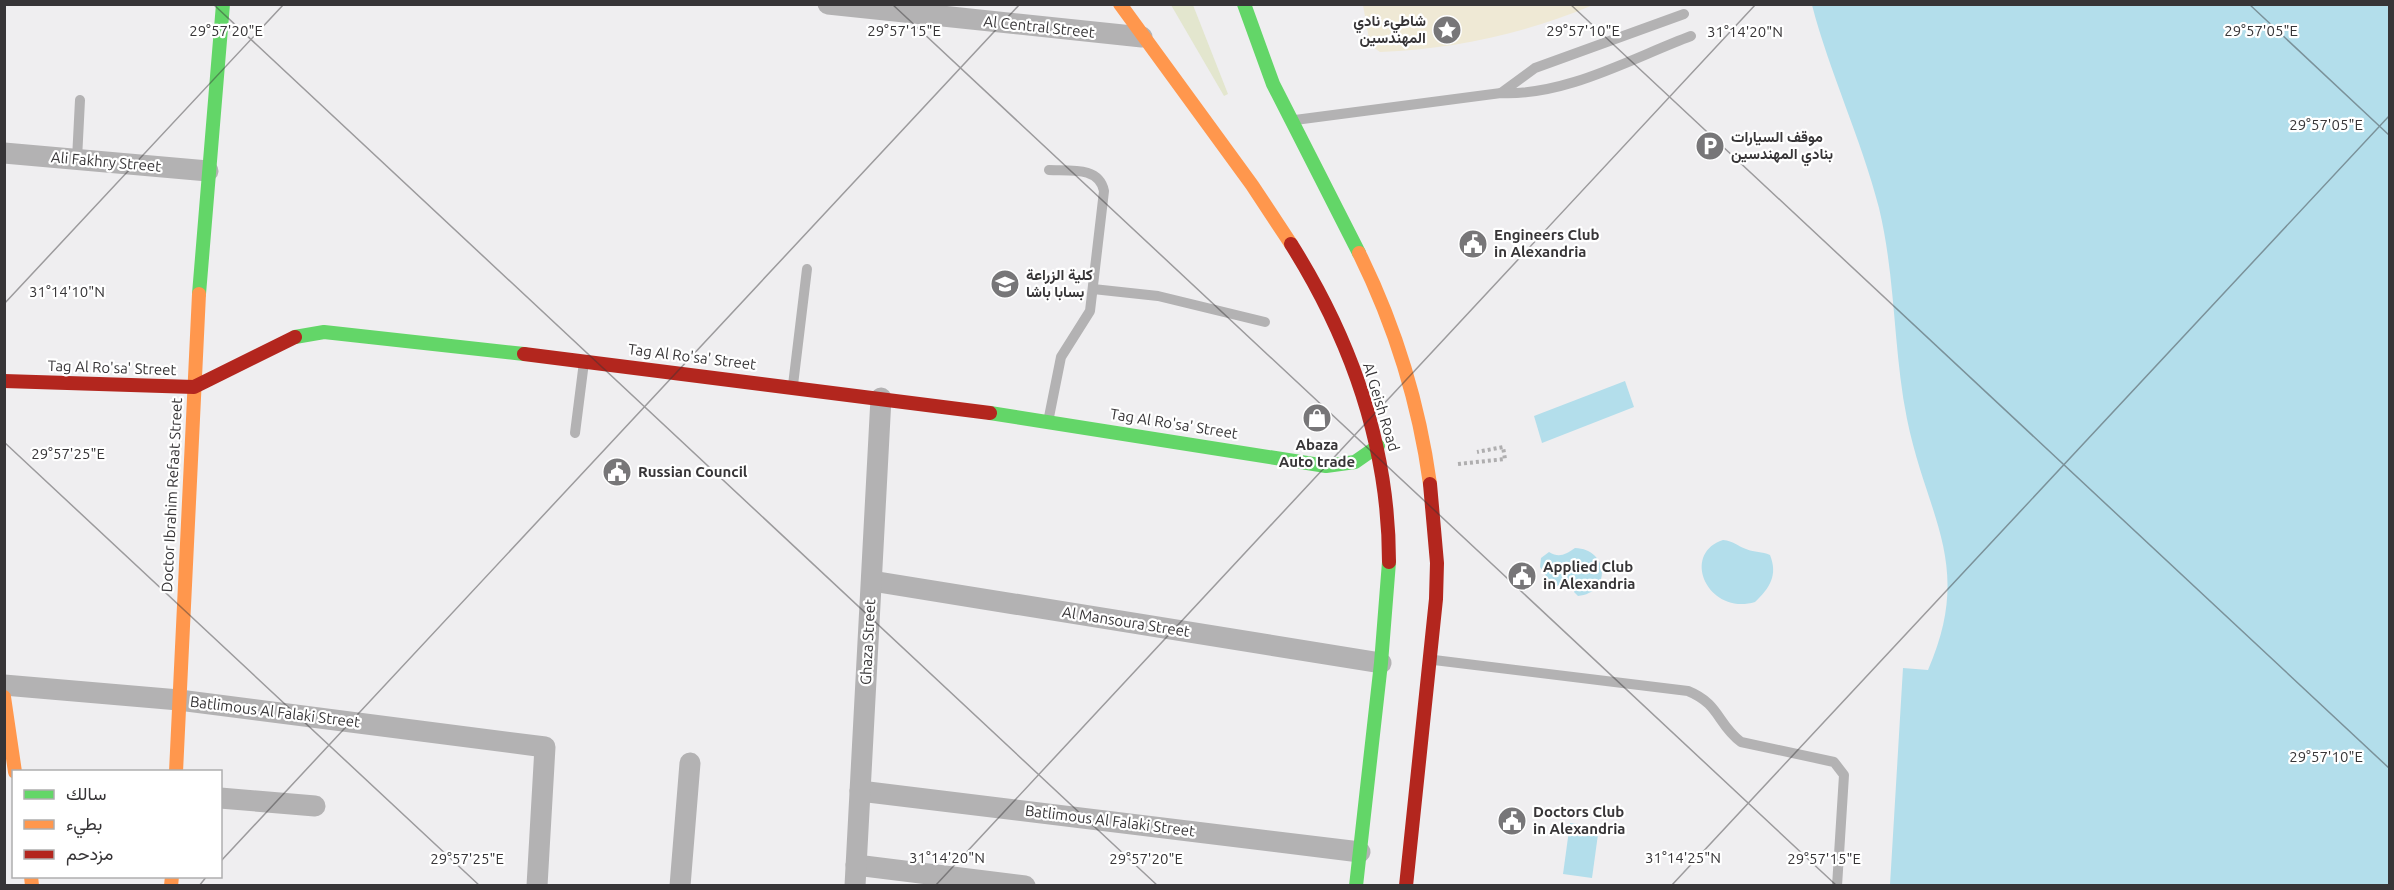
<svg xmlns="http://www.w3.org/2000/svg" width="2394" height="890" font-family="Ubuntu,Vazirmatn,sans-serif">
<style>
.green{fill:#e3e6ce}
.sand{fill:#efe9d5}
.water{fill:#b3deeb}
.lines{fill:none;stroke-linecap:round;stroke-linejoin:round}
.path{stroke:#afaeaf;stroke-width:4;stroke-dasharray:3 3;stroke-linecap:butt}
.lane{stroke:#b3b2b3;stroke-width:10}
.street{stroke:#b3b2b3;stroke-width:21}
.fast{stroke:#63d668;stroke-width:14}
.slow{stroke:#ff974d;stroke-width:14}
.jam{stroke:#b3261e;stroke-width:14}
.ticks{fill:none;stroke:#373537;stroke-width:1.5;stroke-opacity:0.45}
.labels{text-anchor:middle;stroke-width:4.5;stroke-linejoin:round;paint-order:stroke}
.poi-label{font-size:15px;font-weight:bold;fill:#373537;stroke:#fff;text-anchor:start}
.street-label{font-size:15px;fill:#373537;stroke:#fff}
.ticks-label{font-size:15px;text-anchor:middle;fill:#373537;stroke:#fff;stroke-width:4.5;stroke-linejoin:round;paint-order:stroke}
</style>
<rect width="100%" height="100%" fill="#efeef0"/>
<!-- green -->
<path class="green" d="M 1171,5 L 1193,5 L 1228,94 L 1224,96 Z"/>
<!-- sand -->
<path class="sand" d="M 1363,5 L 1363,4 L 1593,5 C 1524,34 1455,49 1380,52 L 1370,45 Z"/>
<!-- water -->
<g class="water">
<path d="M 1812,5 L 2389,5 L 2389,885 L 1890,885 L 1903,668 L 1928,670 C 1974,564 1927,518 1907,419 C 1893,349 1896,279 1879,208 C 1861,138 1830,74 1812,5 Z"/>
<path d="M 1625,381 L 1634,407 L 1542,443 L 1534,416 Z"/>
<path d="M 1723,540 C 1734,541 1737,546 1746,549 C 1755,553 1762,551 1770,555 C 1778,575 1770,588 1755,602 C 1708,616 1680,554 1723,540 Z"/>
<path d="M 1575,548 C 1609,549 1612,593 1578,596 L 1574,592 L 1574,586 L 1569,580 L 1564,580 L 1558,586 L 1552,585 L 1540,567 L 1541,558 L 1549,552 C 1559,558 1565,555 1575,548 Z"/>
<path d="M 1570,823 L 1599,827 L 1592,878 L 1563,874 Z"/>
</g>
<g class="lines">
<!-- path -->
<path class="path" d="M 1458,464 L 1505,459 L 1503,447 L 1477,452"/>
<!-- lane -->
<g class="lane">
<path d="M 1501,93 L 1535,68 L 1684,14"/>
<path d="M 1295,120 L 1501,93 C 1566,96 1632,58 1691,36"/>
<path d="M 77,159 L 80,100"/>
<path d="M 1093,289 L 1158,296 L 1265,322"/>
<path d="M 793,385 L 807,269"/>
<path d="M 1049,417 L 1061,357 L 1090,311 L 1104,191 C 1099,166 1069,171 1049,170"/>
<path d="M 575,433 L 584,362"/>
<path d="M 1434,660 L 1688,691 C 1720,704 1717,724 1741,742 L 1834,762 L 1844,775 L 1837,886"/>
</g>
<!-- street -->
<g class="street">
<path d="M 828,4 L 1142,37"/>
<path d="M 4,153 L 208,171"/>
<path d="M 872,581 L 1381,663"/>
<path d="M 4,685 L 179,700 L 545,747 L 537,886"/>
<path d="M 860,791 L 1360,852"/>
<path d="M 220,798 L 315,806"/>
<path d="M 856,865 L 1025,886"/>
<path d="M 680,886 L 690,763"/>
<path d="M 855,886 L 881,398"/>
</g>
<!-- fast -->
<g class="fast">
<path d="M 1244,4 L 1273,84 L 1359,253"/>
<path d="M 199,294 L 223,4"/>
<path d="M 295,337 L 324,332 L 524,354"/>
<path d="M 990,413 L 1326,466 L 1355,462 L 1378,446"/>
<path d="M 1356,886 L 1381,663 L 1389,562"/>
</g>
<!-- slow -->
<g class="slow">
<path d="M 1120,4 L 1252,185 L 1291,244"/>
<path d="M 1359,253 C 1395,326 1419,404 1430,484"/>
<path d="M 4,697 L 15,772"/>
<path d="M 176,772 L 199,294"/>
<path d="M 31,876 L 32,886"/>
<path d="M 171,886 L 172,876"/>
</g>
<!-- jam -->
<g class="jam">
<path d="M 1291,244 C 1352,341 1389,447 1389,562"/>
<path d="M 524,354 L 990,413"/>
<path d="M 4,381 L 194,387 L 295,337"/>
<path d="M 1406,886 L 1436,599 L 1437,563 L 1430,484"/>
</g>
</g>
<!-- ticks -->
<path class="ticks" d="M 213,4 L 1158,886M 892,4 L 1837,886M 1570,4 L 2390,769M 2249,4 L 2390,136M 4,304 L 284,4M 4,442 L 480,886M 220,862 L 1020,4M 199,886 L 207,876M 935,886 L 1756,4M 1671,886 L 2390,115"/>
<!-- icons -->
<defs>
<g id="sight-disc" transform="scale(1.5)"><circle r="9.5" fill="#777678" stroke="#fff"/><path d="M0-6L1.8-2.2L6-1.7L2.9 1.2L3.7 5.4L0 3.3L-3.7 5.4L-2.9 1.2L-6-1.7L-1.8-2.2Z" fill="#fff"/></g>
<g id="parking-disc" transform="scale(1.5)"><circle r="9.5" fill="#777678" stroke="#fff"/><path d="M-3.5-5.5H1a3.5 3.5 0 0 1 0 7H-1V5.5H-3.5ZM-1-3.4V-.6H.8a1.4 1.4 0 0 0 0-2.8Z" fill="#fff"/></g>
<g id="civic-disc" transform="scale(1.5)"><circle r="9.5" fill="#777678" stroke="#fff"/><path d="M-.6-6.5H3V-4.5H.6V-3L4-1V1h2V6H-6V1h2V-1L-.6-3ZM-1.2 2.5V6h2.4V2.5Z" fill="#fff"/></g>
<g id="school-disc" transform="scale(1.5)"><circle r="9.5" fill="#777678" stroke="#fff"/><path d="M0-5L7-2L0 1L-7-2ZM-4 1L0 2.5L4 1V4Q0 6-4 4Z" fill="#fff"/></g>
<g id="shop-disc" transform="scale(1.5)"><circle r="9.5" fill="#777678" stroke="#fff"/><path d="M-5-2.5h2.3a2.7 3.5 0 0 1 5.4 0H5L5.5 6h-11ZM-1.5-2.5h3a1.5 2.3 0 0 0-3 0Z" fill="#fff"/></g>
</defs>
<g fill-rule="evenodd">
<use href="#sight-disc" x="1447" y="30"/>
<use href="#parking-disc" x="1710" y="146"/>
<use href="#civic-disc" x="1473" y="244"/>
<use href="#school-disc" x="1005" y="284"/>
<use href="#shop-disc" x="1317" y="418"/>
<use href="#civic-disc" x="617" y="472"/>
<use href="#civic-disc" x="1522" y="576"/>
<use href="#civic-disc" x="1512" y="821"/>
</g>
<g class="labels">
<!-- poi labels -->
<g class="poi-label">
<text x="1426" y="26" text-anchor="end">شاطيء نادي<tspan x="1426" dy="17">المهندسين</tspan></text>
<text x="1731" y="142">موقف السيارات<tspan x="1731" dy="17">بنادي المهندسين</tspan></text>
<text x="1494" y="240">Engineers Club<tspan x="1494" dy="17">in Alexandria</tspan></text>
<text x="1026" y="280">كلية الزراعة<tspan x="1026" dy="17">بسابا باشا</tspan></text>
<text x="1317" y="450" text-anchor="middle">Abaza<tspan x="1317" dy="17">Auto trade</tspan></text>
<text x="638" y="477">Russian Council</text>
<text x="1543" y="572">Applied Club<tspan x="1543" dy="17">in Alexandria</tspan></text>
<text x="1533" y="817">Doctors Club<tspan x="1533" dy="17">in Alexandria</tspan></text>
</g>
<!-- street labels -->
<g class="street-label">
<text transform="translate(1039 27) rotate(6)" y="5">Al Central Street</text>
<text transform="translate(106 162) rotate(5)" y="5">Ali Fakhry Street</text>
<text transform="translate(692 357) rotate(7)" y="5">Tag Al Ro'sa' Street</text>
<text transform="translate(112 368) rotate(2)" y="5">Tag Al Ro'sa' Street</text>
<text transform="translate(1381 407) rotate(73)" y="5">Al Geish Road</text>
<text transform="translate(1174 424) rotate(9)" y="5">Tag Al Ro'sa' Street</text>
<text transform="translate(172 495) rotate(-87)" y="5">Doctor Ibrahim Refaat Street</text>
<text transform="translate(1126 622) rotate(9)" y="5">Al Mansoura Street</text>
<text transform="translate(868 642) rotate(-87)" y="5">Ghaza Street</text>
<text transform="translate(275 712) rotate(7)" y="5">Batlimous Al Falaki Street</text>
<text transform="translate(1110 821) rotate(7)" y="5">Batlimous Al Falaki Street</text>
</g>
</g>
<g class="ticks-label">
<text x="1583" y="36">29°57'10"E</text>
<text x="226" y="36">29°57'20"E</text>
<text x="904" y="36">29°57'15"E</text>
<text x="2261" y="36">29°57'05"E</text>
<text x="1745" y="37">31°14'20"N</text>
<text x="2326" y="130">29°57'05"E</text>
<text x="67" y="297">31°14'10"N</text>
<text x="68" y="459">29°57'25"E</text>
<text x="2326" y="762">29°57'10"E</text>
<text x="947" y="863">31°14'20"N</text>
<text x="1683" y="863">31°14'25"N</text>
<text x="467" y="864">29°57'25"E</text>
<text x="1146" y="864">29°57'20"E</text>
<text x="1824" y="864">29°57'15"E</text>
</g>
<!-- border -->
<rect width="2394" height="890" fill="none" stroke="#373537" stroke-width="12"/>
<!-- legend -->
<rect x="12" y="770" width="210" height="108" fill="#ffffff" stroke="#afaeaf" stroke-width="1.5"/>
<rect x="24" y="790" width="30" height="9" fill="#63d668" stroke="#afaeaf" stroke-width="1.5"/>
<text x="66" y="800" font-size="18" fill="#373537">سالك</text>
<rect x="24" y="820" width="30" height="9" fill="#ff974d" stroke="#afaeaf" stroke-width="1.5"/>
<text x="66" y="830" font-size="18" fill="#373537">بطيء</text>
<rect x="24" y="850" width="30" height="9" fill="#b3261e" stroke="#afaeaf" stroke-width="1.5"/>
<text x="66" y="860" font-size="18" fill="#373537">مزدحم</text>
</svg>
